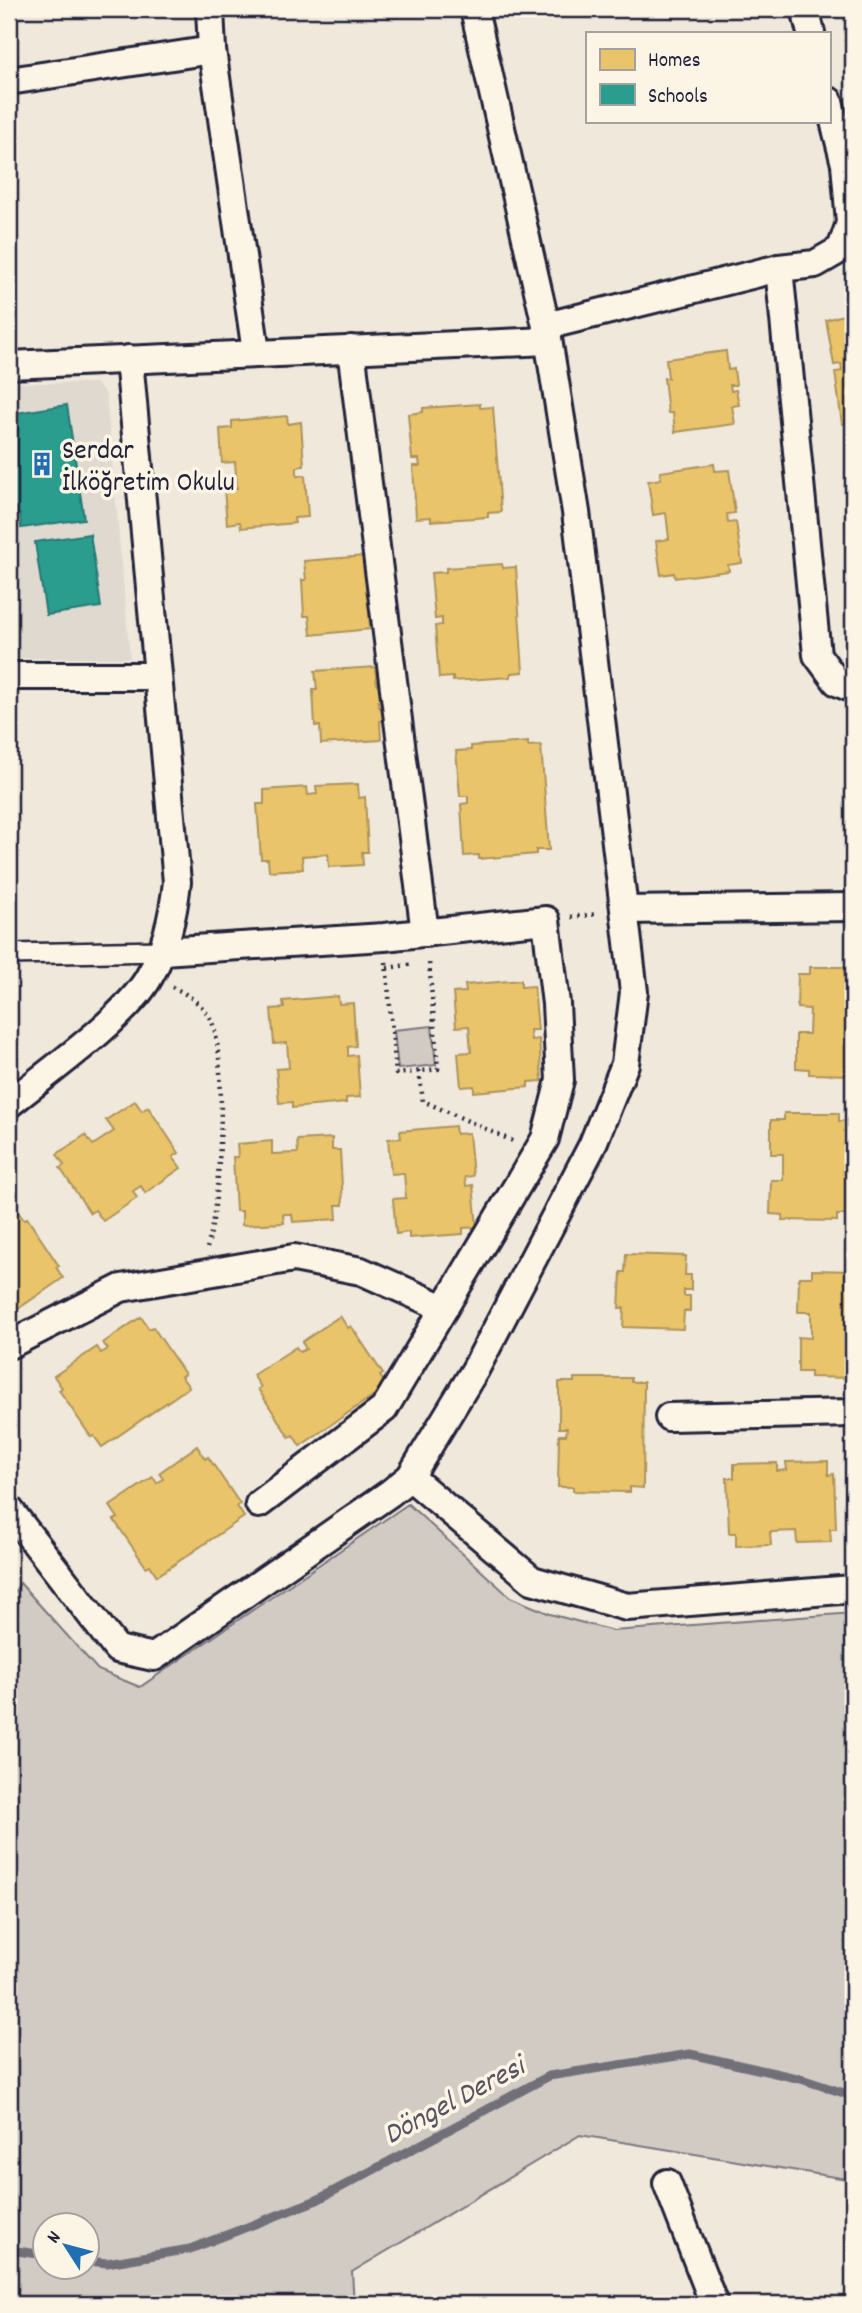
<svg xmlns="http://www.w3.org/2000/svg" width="862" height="2313" font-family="Dekko,sans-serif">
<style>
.built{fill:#e0d9cf}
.green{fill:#d1cbc3;stroke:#7a767f;stroke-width:2;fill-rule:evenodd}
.homes{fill:#e9c46a;stroke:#ad935c;stroke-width:2}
.schools{fill:#2a9d8f;stroke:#287876;stroke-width:2}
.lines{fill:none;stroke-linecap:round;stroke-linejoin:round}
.stream{stroke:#716f79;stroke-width:9}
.pedestrian-casing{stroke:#22223b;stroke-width:24}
.minor-casing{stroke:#22223b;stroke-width:32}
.path{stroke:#22223b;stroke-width:4.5;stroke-dasharray:2 5;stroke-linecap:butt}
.pedestrian{stroke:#fcf5e5;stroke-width:19}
.minor{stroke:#fcf5e5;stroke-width:26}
.labels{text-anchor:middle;stroke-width:7;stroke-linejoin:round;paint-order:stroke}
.poi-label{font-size:28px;fill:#22223b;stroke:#fcf5e5;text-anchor:start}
.water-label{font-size:30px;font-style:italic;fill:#575564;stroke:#fcf5e5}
</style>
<rect width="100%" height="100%" fill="#efe8db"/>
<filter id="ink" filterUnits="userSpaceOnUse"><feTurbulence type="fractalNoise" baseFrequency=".0143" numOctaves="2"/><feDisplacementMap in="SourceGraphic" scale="14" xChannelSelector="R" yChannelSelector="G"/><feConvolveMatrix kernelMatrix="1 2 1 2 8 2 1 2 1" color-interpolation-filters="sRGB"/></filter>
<g filter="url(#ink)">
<!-- built -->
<path class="built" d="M 9,383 L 95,383 L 106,394 L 130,658 L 9,658 Z"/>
<!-- green -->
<g class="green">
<path d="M 432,1026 L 436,1065 L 398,1069 L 394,1030 Z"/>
<path d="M 408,1504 L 510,1597 L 550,1614 L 613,1631 L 853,1613 L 853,2180 L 580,2135 L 352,2272 L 354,2304 L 9,2304 L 9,1601 L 20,1583 L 98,1670 L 140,1687 ZM 46,2226 L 88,2226 L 88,2268 L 46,2268 Z"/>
</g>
<!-- homes -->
<g class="homes">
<path d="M 853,312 L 853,422 L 842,424 L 835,372 L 842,371 L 841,364 L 834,365 L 826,320 Z"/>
<path d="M 726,351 L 728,370 L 734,369 L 736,385 L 730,385 L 731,391 L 736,390 L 739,405 L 732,406 L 735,424 L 675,432 L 673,413 L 668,413 L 664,378 L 668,378 L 666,359 Z"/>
<path d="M 480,404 L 480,408 L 493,407 L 501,512 L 488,513 L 488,517 L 431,521 L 431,517 L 416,518 L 413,466 L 420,466 L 419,459 L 412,459 L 408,414 L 423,412 L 423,408 Z"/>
<path d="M 287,416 L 288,424 L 301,422 L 304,466 L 297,467 L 297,476 L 305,475 L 308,517 L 294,518 L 295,523 L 241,528 L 240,522 L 227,524 L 224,489 L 237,488 L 235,462 L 222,463 L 220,429 L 232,428 L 232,421 Z"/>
<path d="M 714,464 L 715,471 L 729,470 L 735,513 L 727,514 L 728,523 L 736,522 L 742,563 L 728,565 L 729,571 L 675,578 L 674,573 L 661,575 L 656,541 L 669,539 L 666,513 L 653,515 L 648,481 L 661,479 L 660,472 Z"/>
<path d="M 853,481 L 853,516 L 847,516 L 844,501 L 850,500 L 847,482 Z"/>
<path d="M 365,556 L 366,575 L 372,575 L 374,590 L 367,591 L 368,596 L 374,596 L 375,610 L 369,611 L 370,629 L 311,635 L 309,616 L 304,616 L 302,580 L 306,580 L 304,561 Z"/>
<path d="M 502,564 L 503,568 L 516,567 L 523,672 L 511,673 L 510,677 L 453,681 L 453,677 L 439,678 L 435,626 L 442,625 L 442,618 L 435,619 L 431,573 L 446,572 L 446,568 Z"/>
<path d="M 375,667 L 377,685 L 383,685 L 384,700 L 378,701 L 379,707 L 384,706 L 386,720 L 380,721 L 381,740 L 321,744 L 320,726 L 315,726 L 313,690 L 317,690 L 315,671 Z"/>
<path d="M 528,742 L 528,746 L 541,745 L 549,850 L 536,850 L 536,854 L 479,859 L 479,855 L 464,856 L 461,804 L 468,803 L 468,796 L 460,796 L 456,751 L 471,750 L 471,746 Z"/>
<path d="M 358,784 L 359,798 L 365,797 L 368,852 L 362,852 L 363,865 L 329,867 L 328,854 L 302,856 L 303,869 L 269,871 L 268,859 L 261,859 L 257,804 L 264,804 L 264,790 L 307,787 L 308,795 L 317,794 L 316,786 Z"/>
<path d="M 810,967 L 853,967 L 853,1075 L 809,1074 L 809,1069 L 796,1068 L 796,1034 L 809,1034 L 810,1009 L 797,1008 L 798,974 L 810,974 Z"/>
<path d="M 521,980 L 521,987 L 534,986 L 538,1030 L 530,1030 L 531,1040 L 539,1039 L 542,1081 L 528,1082 L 528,1087 L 474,1092 L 474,1086 L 461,1087 L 458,1053 L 471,1052 L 469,1026 L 456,1027 L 453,993 L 466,992 L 465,985 Z"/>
<path d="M 338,996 L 339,1004 L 353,1003 L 356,1046 L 348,1047 L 348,1056 L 357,1055 L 360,1097 L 346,1098 L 346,1103 L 292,1108 L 292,1102 L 279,1103 L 276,1069 L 289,1068 L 287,1043 L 274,1044 L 271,1009 L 284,1008 L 283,1001 Z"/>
<path d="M 135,1101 L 142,1111 L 148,1107 L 179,1153 L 173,1157 L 181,1168 L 145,1193 L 141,1186 L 133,1191 L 137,1198 L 103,1221 L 95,1210 L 90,1213 L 60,1168 L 64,1165 L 57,1154 L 85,1135 L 93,1145 L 114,1131 L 106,1120 Z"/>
<path d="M 784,1113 L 839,1113 L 839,1121 L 853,1121 L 852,1165 L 844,1165 L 844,1174 L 852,1174 L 851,1215 L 837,1215 L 837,1221 L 782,1220 L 783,1215 L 770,1214 L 771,1180 L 783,1180 L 783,1154 L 771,1154 L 771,1120 L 784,1120 Z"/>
<path d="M 455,1126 L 456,1134 L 469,1133 L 473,1176 L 465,1177 L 466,1186 L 473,1185 L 477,1227 L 463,1228 L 463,1234 L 409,1238 L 409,1232 L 396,1234 L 393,1199 L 406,1198 L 404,1173 L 391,1174 L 388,1139 L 401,1138 L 400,1131 Z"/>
<path d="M 332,1138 L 332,1150 L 340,1150 L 343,1205 L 336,1205 L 337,1219 L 293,1222 L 292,1214 L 283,1214 L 284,1223 L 242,1225 L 242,1211 L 236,1211 L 233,1157 L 238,1157 L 237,1144 L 272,1141 L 272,1154 L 298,1153 L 297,1140 Z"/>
<path d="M 15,1208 L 24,1220 L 27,1218 L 59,1266 L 56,1267 L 63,1278 L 9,1315 L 9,1212 Z"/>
<path d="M 626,1254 L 686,1256 L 685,1275 L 691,1275 L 691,1290 L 684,1290 L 684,1296 L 690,1296 L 690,1311 L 684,1311 L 683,1329 L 623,1327 L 624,1308 L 619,1308 L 621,1272 L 625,1272 Z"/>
<path d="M 812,1270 L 853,1271 L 853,1378 L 810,1377 L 810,1372 L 798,1372 L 798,1337 L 811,1338 L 811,1312 L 798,1312 L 799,1277 L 812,1277 Z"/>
<path d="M 340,1316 L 348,1328 L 351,1326 L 383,1374 L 380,1376 L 387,1386 L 300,1446 L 293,1435 L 289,1437 L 258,1389 L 261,1387 L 253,1375 L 296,1347 L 300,1352 L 306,1349 L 302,1342 Z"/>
<path d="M 141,1317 L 149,1329 L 153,1327 L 185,1374 L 181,1376 L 189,1387 L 102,1447 L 94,1436 L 91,1437 L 59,1390 L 62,1388 L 54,1376 L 97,1347 L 101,1353 L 108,1349 L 103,1343 Z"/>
<path d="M 574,1378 L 631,1378 L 631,1382 L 644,1382 L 643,1488 L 630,1487 L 630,1492 L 573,1491 L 573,1487 L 558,1487 L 559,1435 L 566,1435 L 567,1428 L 559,1428 L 559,1382 L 574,1382 Z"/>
<path d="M 197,1446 L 205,1459 L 208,1457 L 240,1504 L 237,1506 L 244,1517 L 157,1576 L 150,1565 L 146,1567 L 114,1520 L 118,1518 L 110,1506 L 153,1477 L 157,1483 L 163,1479 L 159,1473 Z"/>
<path d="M 828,1461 L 828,1475 L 834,1474 L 836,1529 L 830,1529 L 831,1542 L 797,1543 L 796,1531 L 770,1532 L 771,1545 L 736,1546 L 736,1533 L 729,1533 L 727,1478 L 734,1478 L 734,1464 L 777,1463 L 777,1471 L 787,1470 L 786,1462 Z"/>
</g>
<!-- schools -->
<g class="schools">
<path d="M 67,405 L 84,519 L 21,528 L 20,514 L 9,516 L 9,414 Z"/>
<path d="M 90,534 L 101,607 L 46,615 L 35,542 Z"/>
</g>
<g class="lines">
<!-- stream -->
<g class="stream">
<path d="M 9,2250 L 46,2255"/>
<path d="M 88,2261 L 107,2263 L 190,2249 L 317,2200 L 549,2076 L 690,2054 L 801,2079 L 853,2096"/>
</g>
<!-- pedestrian casing -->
<g class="pedestrian-casing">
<path id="pedestrian" d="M 9,954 L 162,951"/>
</g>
<!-- minor casing -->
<g class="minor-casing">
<g id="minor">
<path d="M 210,9 L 212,50 L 256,352"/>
<path d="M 805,9 L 811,33"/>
<path d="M 9,81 L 212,50"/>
<path d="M 779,268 L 817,655 L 837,682 L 853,689"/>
<path d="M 546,326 L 779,268 L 815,264 L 841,249 L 850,223 L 845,164 L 829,101"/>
<path d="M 351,349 L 425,933"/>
<path d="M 9,365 L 548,341"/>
<path d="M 9,676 L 156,676"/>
<path d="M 626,910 L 853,907"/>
<path d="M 162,951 L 384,937 L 546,920 L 556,1004 L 560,1080 L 545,1139 L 384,1409 L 259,1504"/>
<path d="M 9,1104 C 46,1074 125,1018 148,979 C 166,949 173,917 177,882 L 129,359"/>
<path d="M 9,1345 L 121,1288 L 294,1258 L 361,1271 L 444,1308"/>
<path d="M 669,1417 L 853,1413"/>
<path d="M 410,1477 L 532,1580 L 627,1607 L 853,1589"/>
<path d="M 9,1509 L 117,1649 L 154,1657 L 390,1493 L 410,1477 L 475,1370 L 592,1146 L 625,1064 L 634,992 L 576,512 L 546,326 L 474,9"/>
<path d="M 667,2183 L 714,2304"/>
</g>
</g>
<!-- path -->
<g class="path">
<path d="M 571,917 L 597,914"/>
<path d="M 386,962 L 396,1074 L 438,1069 L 429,962"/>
<path d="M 387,968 L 414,964"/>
<path d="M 172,987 C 188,994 205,1006 212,1022 C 228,1063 220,1206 207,1248"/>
<path d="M 419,1071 L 423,1101 L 515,1142"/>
</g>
<!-- pedestrian -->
<use href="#pedestrian" class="pedestrian"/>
<!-- minor -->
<use href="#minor" class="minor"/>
</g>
</g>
<!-- icons -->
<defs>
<g id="building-bare" transform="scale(1.89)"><path d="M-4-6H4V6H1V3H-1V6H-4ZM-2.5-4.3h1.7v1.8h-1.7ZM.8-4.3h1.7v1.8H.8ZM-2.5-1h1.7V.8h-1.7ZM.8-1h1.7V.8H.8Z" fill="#1f6fb2" stroke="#fcf5e5" stroke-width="2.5" paint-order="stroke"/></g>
</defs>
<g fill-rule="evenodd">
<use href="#building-bare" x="42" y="464"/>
</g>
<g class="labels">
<!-- poi labels -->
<g class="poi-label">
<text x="62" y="458">Serdar<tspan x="62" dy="32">İlköğretim Okulu</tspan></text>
</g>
<!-- water labels -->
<g class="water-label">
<text transform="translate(453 2099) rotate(-28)" y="10">Döngel Deresi</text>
</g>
</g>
<!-- margin -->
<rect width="862" height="2313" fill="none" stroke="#fcf5e5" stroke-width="35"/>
<rect x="18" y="18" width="827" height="2278" fill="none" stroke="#22223b" stroke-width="2.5" filter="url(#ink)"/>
<!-- legend -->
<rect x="586" y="32" width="245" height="91" fill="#fcf5e5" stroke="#a5a1a1" stroke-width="2"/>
<rect x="600" y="49" width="35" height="21" fill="#e9c46a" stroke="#a5a1a1" stroke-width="2"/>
<text x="648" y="66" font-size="21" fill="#22223b">Homes</text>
<rect x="600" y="84" width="35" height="21" fill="#2a9d8f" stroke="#a5a1a1" stroke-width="2"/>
<text x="648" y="102" font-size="21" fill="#22223b">Schools</text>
<!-- north arrow -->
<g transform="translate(66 2246) rotate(306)"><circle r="33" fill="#fcf5e5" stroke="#a5a1a1" stroke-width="2"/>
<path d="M0-5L12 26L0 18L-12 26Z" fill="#1f6fb2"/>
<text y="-10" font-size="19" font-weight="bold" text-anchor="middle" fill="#22223b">N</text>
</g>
</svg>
